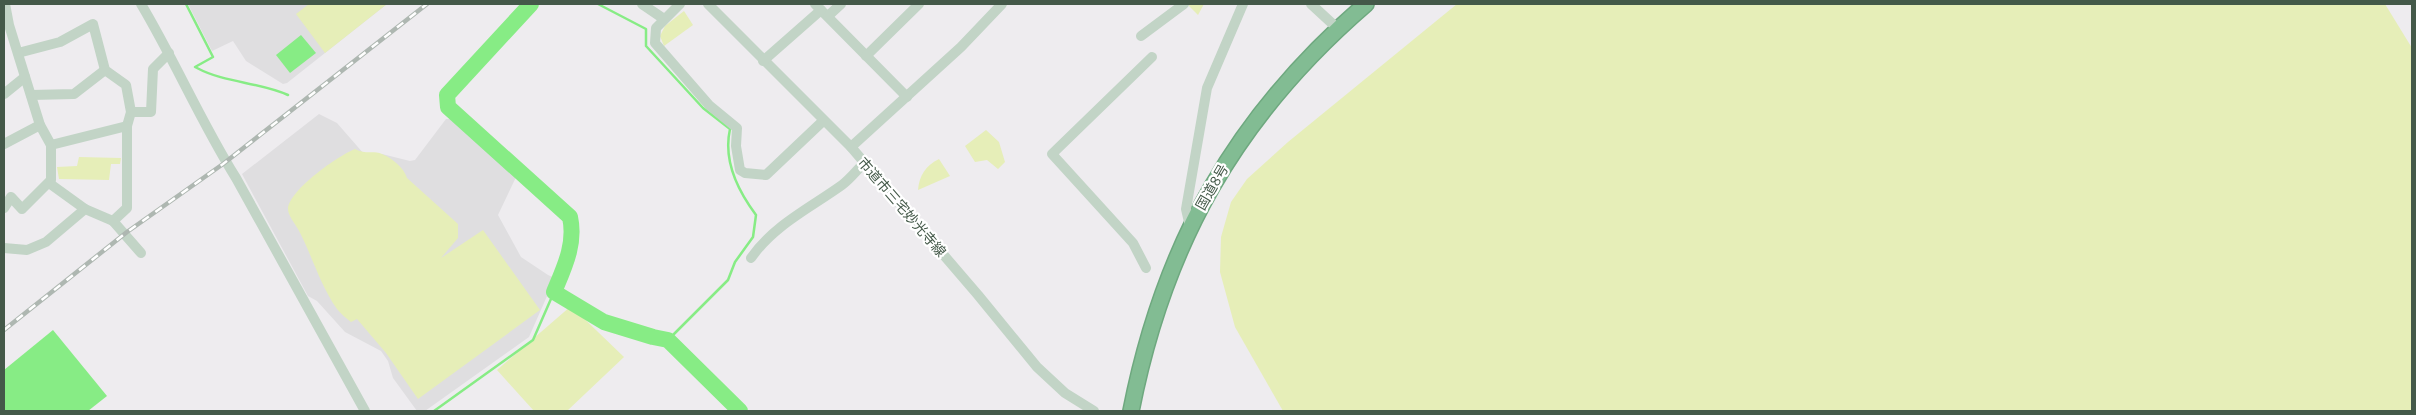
<svg xmlns="http://www.w3.org/2000/svg" width="2416" height="415" font-family="'Open Sans','Noto Sans JP',sans-serif">
<style>
.education{fill:#dfdee0}
.green{fill:#e6eeb8}
.water{fill:#87ec85}
.lines{fill:none;stroke-linecap:round;stroke-linejoin:round}
.stream{stroke:#87ec85;stroke-width:2.5}
.river{stroke:#87ec85;stroke-width:16}
.highway-casing{stroke:#6ea87f;stroke-width:18}
.minor{stroke:#c2d4c6;stroke-width:10}
.highway{stroke:#82bc93;stroke-width:15}
.rail-casing{stroke:#aeb7b1;stroke-width:4.5}
.rail{stroke:#fff;stroke-width:2.5;stroke-dasharray:8;stroke-linecap:butt}
.labels{text-anchor:middle;stroke-width:4.5;stroke-linejoin:round;paint-order:stroke}
.street-label{font-size:14px;fill:#445949;stroke:#fff}
</style>
<rect width="100%" height="100%" fill="#eeecef"/>
<!-- education -->
<g class="education">
<path d="M 188,4 L 387,4 L 287,83 L 283,84 L 246,61 L 233,41 L 212,51 Z"/>
<path d="M 319,114 L 337,123 L 364,154 L 382,154 L 410,161 L 415,160 L 446,119 L 453,119 L 517,175 L 498,215 L 521,257 L 548,275 L 555,278 L 529,337 L 425,411 L 417,411 L 393,378 L 388,361 L 381,351 L 345,332 L 317,301 L 308,296 L 242,174 Z"/>
</g>
<!-- green -->
<g class="green">
<path d="M 309,4 L 387,4 L 325,53 L 296,14 Z"/>
<path d="M 1187,4 L 1204,4 L 1198,15 Z"/>
<path d="M 1457,4 L 2385,4 L 2412,48 L 2412,411 L 1283,411 L 1235,327 L 1220,272 L 1221,237 L 1231,202 L 1247,179 L 1288,142 Z"/>
<path d="M 684,11 L 693,25 L 664,46 L 660,36 L 665,26 Z"/>
<path d="M 986,130 L 999,142 L 1005,162 L 998,169 L 987,160 L 975,162 L 965,146 Z"/>
<path d="M 355,149 C 366,155 373,150 382,154 C 392,158 404,168 407,178 L 458,224 L 458,238 L 441,258 L 483,230 L 540,310 L 418,399 L 386,353 L 357,319 L 351,322 C 346,318 341,314 337,309 C 320,285 312,255 298,229 C 295,224 288,215 288,209 C 289,190 339,155 355,149 Z"/>
<path d="M 79,157 L 121,158 L 120,164 L 111,164 L 109,180 L 59,179 L 57,167 L 77,166 Z"/>
<path d="M 939,159 L 950,176 L 918,190 C 919,176 926,165 939,159 Z"/>
<path d="M 571,306 L 624,357 L 567,411 L 534,411 L 497,370 Z"/>
</g>
<!-- water -->
<g class="water">
<path d="M 301,35 L 316,53 L 290,73 L 276,55 Z"/>
<path d="M 53,330 L 107,396 L 88,411 L 4,411 L 4,370 Z"/>
</g>
<g class="lines">
<!-- stream -->
<g class="stream">
<path d="M 186,4 L 213,57 L 195,67 L 197,68 C 225,83 259,82 288,95"/>
<path d="M 598,4 L 646,29 L 646,46 L 703,108 L 730,129 C 723,160 738,191 756,215 L 753,237 L 735,262 L 728,280 L 668,340"/>
<path d="M 434,411 L 533,340 L 554,292"/>
</g>
<!-- river -->
<path class="river" d="M 531,4 L 447,95 L 448,107 L 570,217 C 576,244 564,268 554,292 L 604,322 L 653,337 L 668,340 L 740,411"/>
<!-- highway casing -->
<g class="highway-casing">
<path id="highway" d="M 1131,411 C 1164,243 1236,116 1366,4"/>
</g>
<!-- minor -->
<g class="minor">
<path d="M 141,4 C 175,61 201,122 236,178 L 365,411"/>
<path d="M 642,4 L 664,19"/>
<path d="M 680,4 L 656,28 L 655,43 L 709,105 L 737,128 L 736,146 L 740,170 L 745,173 L 766,175 L 823,121"/>
<path d="M 708,4 L 851,147 L 978,295 L 1037,367 L 1065,393 L 1094,411"/>
<path d="M 815,4 L 907,97"/>
<path d="M 1311,4 L 1337,28"/>
<path d="M 828,16 L 841,4"/>
<path d="M 1141,36 L 1184,4"/>
<path d="M 18,53 L 60,42 L 93,24 L 105,70 L 126,85 L 131,112 L 127,126 L 127,208 L 113,221 L 141,253"/>
<path d="M 866,56 L 919,4"/>
<path d="M 763,61 L 821,10"/>
<path d="M 4,94 L 25,77"/>
<path d="M 31,95 L 74,94 L 105,70"/>
<path d="M 131,112 L 151,112 L 153,69 L 169,53"/>
<path d="M 4,144 L 40,125"/>
<path d="M 51,145 L 127,126"/>
<path d="M 851,147 L 961,47 L 1002,4"/>
<path d="M 49,183 L 85,209"/>
<path d="M 4,208 L 11,197 L 22,209 L 51,180 L 51,145 L 40,125 L 9,25 L 5,4"/>
<path d="M 1190,226 L 1186,209 L 1207,88 L 1243,4"/>
<path d="M 4,248 L 27,250 L 46,242 L 85,209 L 113,221"/>
<path d="M 751,258 C 774,225 810,208 842,185 C 850,179 857,170 864,163"/>
<path d="M 1146,268 L 1133,243 L 1052,154 L 1152,57"/>
</g>
<!-- highway -->
<use href="#highway" class="highway"/>
<!-- rail casing -->
<g class="rail-casing">
<path id="rail" d="M 4,330 L 127,232 L 223,164 L 427,4"/>
</g>
<!-- rail -->
<use href="#rail" class="rail"/>
</g>
<g class="labels">
<!-- street labels -->
<g class="street-label">
<text transform="translate(1212 187) rotate(-60)" y="5">国道8号</text>
<text transform="translate(902 207) rotate(49)" y="5">市道市三宅妙光寺線</text>
</g>
</g>
<!-- border -->
<rect width="2416" height="415" fill="none" stroke="#445949" stroke-width="10"/>
</svg>
